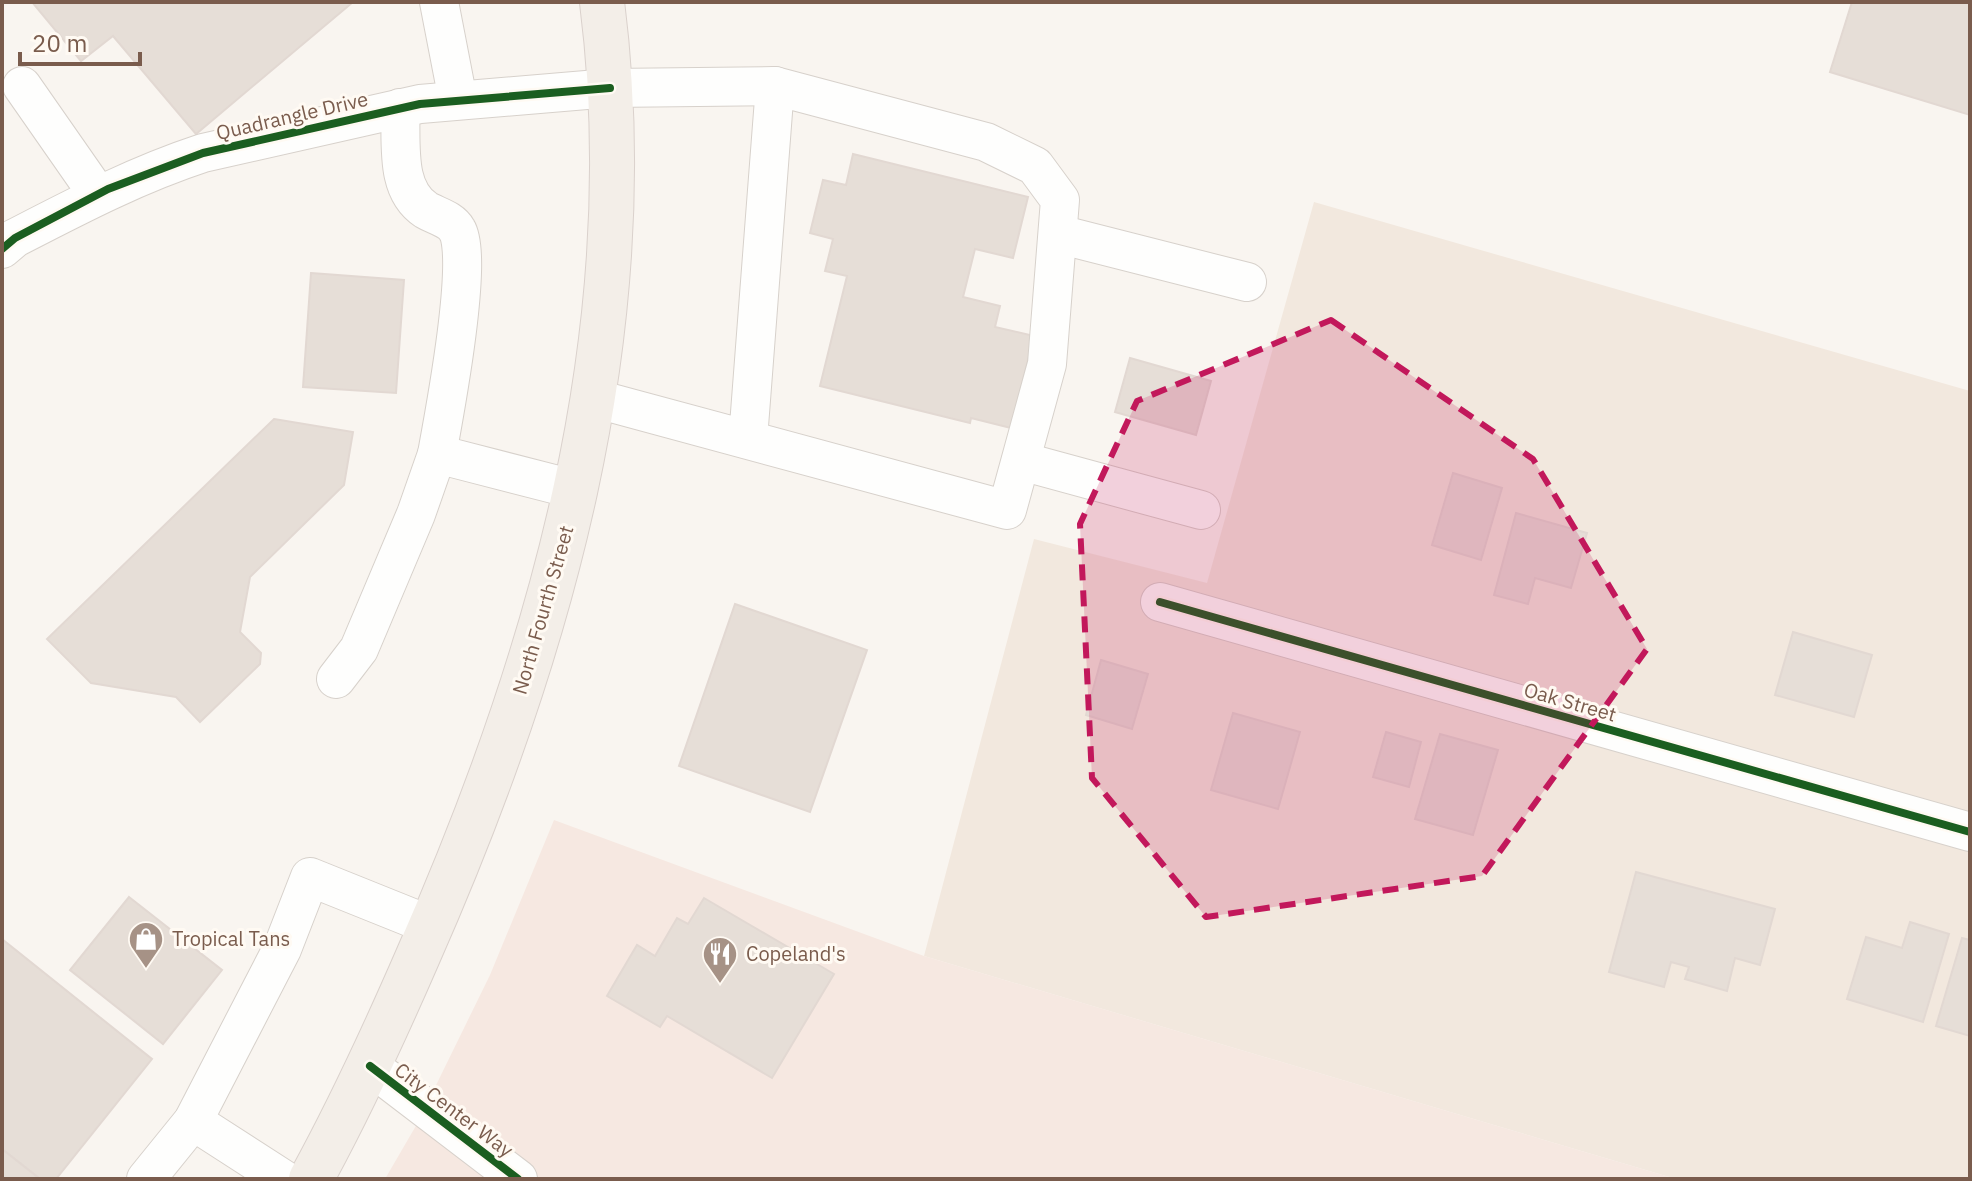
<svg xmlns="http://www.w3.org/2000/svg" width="1972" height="1181" font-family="'IBM Plex Sans',sans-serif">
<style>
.residential{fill:#f2e8de}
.commercial{fill:#f6e8e1}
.building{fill:#e6ded7;stroke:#e2d8d2;stroke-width:2}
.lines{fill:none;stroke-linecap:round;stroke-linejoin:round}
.minor-casing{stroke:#d7d1cb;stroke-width:40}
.major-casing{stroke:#dad1cc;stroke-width:46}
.minor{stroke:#fefefd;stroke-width:38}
.major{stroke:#f3eee8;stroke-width:44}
.cycleway-casing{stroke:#fffaf3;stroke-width:13}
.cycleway{stroke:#1b5e20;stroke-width:8}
.marked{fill:#c2185b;fill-opacity:0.2;stroke:#c2185b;stroke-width:6;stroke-dasharray:16 10;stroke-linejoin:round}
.labels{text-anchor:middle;stroke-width:6;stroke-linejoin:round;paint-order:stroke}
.street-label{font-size:20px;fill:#7a5c4d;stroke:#fffaf3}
.poi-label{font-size:20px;fill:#7a5c4d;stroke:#fffaf3;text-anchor:start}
</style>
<rect width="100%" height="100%" fill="#f9f5f0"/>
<!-- residential -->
<path class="residential" d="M 1314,202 L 1970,391 L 1970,1179 L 1676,1179 L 924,956 L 1034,539 L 1207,583 Z"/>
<!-- commercial -->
<path class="commercial" d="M 554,820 L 924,956 L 1676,1179 L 385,1179 L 417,1124 L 490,975 Z"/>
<!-- building -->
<g class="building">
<path d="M 32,2 L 353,2 L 196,134 L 113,36 L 81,61 Z"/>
<path d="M 1852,2 L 1970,2 L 1970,115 L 1830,72 Z"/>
<path d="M 853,154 L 1028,197 L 1013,258 L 975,249 L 963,297 L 1000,306 L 995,327 L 1034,336 L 1011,428 L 971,418 L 970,423 L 820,386 L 847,276 L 825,271 L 833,239 L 810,233 L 823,180 L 846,185 Z"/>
<path d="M 311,273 L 404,280 L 396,393 L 303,387 Z"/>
<path d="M 1130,358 L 1211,381 L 1196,435 L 1115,412 Z"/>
<path d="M 274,419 L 353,432 L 344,485 L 250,577 L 240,632 L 261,653 L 260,664 L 200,722 L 176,697 L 91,683 L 47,639 Z"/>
<path d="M 1453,473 L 1502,488 L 1481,560 L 1432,545 Z"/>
<path d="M 1516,513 L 1587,533 L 1571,588 L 1535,578 L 1528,604 L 1494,595 Z"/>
<path d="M 735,604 L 867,650 L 810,812 L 679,766 Z"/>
<path d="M 1793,632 L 1872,655 L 1854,717 L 1775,695 Z"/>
<path d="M 1101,660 L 1148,674 L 1132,729 L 1086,715 Z"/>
<path d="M 1233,713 L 1300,732 L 1278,809 L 1211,790 Z"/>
<path d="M 1386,732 L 1421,742 L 1409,787 L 1373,777 Z"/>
<path d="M 1440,734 L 1498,750 L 1473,835 L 1415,819 Z"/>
<path d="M 1636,872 L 1775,909 L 1760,965 L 1735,958 L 1727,991 L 1685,979 L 1689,967 L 1671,962 L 1664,987 L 1609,972 Z"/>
<path d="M 129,897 L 222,970 L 163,1044 L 70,970 Z"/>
<path d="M 704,898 L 834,974 L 772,1078 L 667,1016 L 660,1027 L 607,996 L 637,945 L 655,956 L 677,918 L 688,924 Z"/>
<path d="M 1910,922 L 1949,934 L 1923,1022 L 1847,999 L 1866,937 L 1902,948 Z"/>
<path d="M 1962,938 L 1970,940 L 1970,1036 L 1936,1026 Z"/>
<path d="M 2,939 L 152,1059 L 56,1179 L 40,1179 L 2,1149 Z"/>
<path d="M 2,1149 L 40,1179 L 2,1179 Z"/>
</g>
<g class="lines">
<!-- minor casing -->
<g class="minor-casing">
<g id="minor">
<path d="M 439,2 L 458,100"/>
<path d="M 22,86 L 98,195"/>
<path d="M 400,108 C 402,142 394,189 426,210 C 436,216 451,219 457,230 C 474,258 444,416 437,454 L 577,490"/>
<path d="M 1058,234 L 1247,282"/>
<path d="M 2,249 L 15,238 C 77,206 136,175 203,153 L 420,104 L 610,88 L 775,86"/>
<path d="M 593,398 L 1007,510 L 1047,364 L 1060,200 L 1035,166 L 986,142 L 775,86 L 748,439"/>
<path d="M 1021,461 L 1201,510"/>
<path d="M 1160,602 L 1970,832"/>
<path d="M 336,679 L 359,649 L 416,514 L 437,454"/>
<path d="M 370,1066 L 518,1179"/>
<path d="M 193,1121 L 283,1179"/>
<path d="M 146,1179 L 193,1121 L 282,949 L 310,877 L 432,926"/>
</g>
</g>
<!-- major casing -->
<g class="major-casing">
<path id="major" d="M 311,1179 C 351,1106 385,1032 418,956 C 550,657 644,331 602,2"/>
</g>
<!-- minor -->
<use href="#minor" class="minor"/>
<!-- major -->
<use href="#major" class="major"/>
<!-- cycleway casing -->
<g class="cycleway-casing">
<g id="cycleway">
<path d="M 2,249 L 15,238 L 108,189 L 203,153 L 420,104 L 610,88"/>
<path d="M 1160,602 L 1970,832"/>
<path d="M 370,1066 L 518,1179"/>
</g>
</g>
<!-- cycleway -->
<use href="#cycleway" class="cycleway"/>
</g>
<!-- marked area -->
<path class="marked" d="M 1331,320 L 1533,459 L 1647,649 L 1482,876 L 1206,917 L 1092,778 L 1080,524 L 1137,401 Z"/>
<!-- icons -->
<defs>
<g id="shop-pin" transform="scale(1.8)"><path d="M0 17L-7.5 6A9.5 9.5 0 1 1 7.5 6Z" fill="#a69286" stroke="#fffaf3"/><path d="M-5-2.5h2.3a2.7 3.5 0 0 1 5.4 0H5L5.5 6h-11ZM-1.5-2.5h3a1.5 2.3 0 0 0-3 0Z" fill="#fff"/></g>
<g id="restaurant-pin" transform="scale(1.8)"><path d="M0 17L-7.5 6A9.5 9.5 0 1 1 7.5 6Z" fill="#a69286" stroke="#fffaf3"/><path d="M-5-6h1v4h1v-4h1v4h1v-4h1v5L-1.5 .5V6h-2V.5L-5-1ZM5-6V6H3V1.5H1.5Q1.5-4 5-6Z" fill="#fff"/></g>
</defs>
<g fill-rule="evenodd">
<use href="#shop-pin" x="146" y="939"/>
<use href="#restaurant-pin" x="720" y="954"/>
</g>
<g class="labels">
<!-- street labels -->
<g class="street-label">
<text transform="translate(292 116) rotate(-13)" y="7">Quadrangle Drive</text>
<text transform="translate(543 610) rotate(-74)" y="7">North Fourth Street</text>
<text transform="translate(1570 702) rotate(16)" y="7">Oak Street</text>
<text transform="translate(454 1110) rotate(37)" y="7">City Center Way</text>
</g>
<!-- poi labels -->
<g class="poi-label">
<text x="172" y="946">Tropical Tans</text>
<text x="746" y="961">Copeland's</text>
</g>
</g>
<!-- border -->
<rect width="1972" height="1181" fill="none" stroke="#7a5c4d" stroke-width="8"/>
<!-- scale -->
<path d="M20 52v12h120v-12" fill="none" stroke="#7a5c4d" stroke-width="4"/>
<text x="32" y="52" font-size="24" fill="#7a5c4d" stroke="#fffaf3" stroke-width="6" paint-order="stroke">20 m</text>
</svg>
